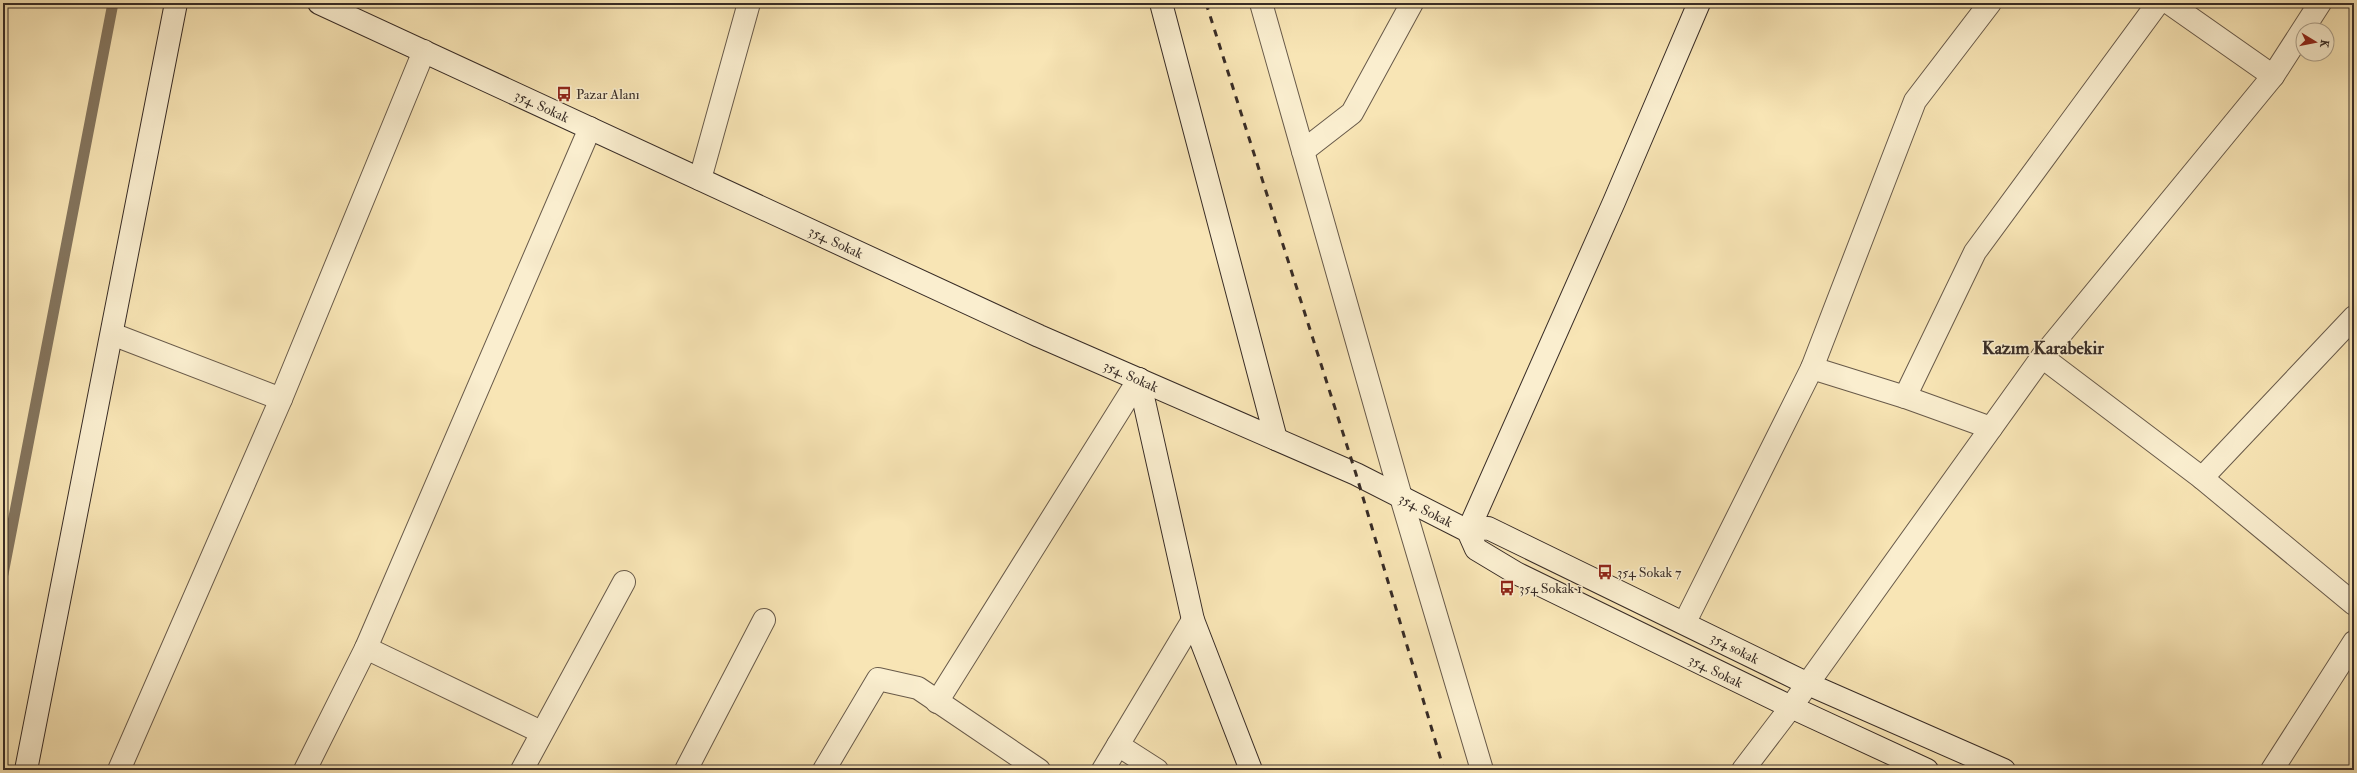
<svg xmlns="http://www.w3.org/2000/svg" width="2357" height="773" font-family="'IM FELL Double Pica',serif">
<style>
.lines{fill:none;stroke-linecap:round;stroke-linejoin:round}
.stream{stroke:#84755e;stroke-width:11}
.building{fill:#9c8c70;stroke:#382c26}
.street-casing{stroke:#685a4a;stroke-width:24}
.secondary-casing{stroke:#382c26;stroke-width:24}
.street{stroke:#faeecf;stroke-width:22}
.secondary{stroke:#faeecf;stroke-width:22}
.rail{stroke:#382c26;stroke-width:3;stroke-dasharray:7 7;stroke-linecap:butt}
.labels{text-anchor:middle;stroke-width:3;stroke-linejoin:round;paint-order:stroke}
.poi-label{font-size:14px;fill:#382c26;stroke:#faeecf;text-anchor:start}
.street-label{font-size:14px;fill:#382c26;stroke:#faeecf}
.district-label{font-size:18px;font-weight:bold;fill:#382c26;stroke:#faeecf}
</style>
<rect width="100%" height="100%" fill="#f8e5b5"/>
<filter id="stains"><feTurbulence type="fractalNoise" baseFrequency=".005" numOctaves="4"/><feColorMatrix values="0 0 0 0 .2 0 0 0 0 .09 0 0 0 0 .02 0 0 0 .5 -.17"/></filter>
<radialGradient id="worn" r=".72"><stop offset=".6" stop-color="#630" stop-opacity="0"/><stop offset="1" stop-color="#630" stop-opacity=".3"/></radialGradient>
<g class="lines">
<!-- stream -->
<path class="stream" d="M 3,574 L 113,3"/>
</g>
<!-- building -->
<path class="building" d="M 1861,3 L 1871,3 L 1863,7 Z"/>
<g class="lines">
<!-- street casing -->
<g class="street-casing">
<g id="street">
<path d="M 1261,3 L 1401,497 L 1482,770"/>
<path d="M 2169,3 L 2273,76"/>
<path d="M 1303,151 L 1352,113 L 1412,3"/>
<path d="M 700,179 L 749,3"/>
<path d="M 112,334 L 281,399"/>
<path d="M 2042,357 L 2202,478 L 2354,604"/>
<path d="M 1812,368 L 1905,397 L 1991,428"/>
<path d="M 1905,397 L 1975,252 L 2158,3"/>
<path d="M 2202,478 L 2354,317"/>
<path d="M 1685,622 L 1812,368 L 1915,101 L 1990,3"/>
<path d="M 366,648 L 541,732"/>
<path d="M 937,702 L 1139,379"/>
<path d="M 1118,745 L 1157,770"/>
<path d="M 119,770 L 281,399 L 424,51"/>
<path d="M 305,770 L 366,648 L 590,128"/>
<path d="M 522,770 L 624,582"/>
<path d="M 686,770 L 764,620"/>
<path d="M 824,770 L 878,679 L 918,688 L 1039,770"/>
<path d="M 1103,770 L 1193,620"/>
<path d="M 1743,770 L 1791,707 L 2042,357 L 2273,76 L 2320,3"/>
<path d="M 2272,770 L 2354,642"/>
</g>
</g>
<!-- secondary casing -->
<g class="secondary-casing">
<g id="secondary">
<path d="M 319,3 L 1039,336 L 1356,474 L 1468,531 L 1476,549 L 1516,573 L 1791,707 L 1927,770"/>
<path d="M 1161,3 L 1276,439"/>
<path d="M 1139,379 L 1193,620 L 1251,770"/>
<path d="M 1468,531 L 1488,528 L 1808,684 L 2004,770"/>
<path d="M 1468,531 L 1614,202 L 1699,3"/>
<path d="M 26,770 L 176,3"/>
</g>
</g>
<!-- street -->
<use href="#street" class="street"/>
<!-- secondary -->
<use href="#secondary" class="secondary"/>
<!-- rail -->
<path class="rail" d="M 1206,3 L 1356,474 L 1444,770"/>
</g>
<!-- icons -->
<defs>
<g id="bus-bare" transform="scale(1.2)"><path d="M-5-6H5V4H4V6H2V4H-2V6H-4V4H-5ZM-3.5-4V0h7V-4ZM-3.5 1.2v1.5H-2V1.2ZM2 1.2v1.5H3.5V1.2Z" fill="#8f2418" stroke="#faeecf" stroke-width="2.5" paint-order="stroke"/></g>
</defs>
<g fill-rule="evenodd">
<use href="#bus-bare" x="564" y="94"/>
<use href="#bus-bare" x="1605" y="572"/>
<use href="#bus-bare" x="1507" y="588"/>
</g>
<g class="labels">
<!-- poi labels -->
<g class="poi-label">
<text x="576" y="99">Pazar Alanı</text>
<text x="1617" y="577">354 Sokak 7</text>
<text x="1519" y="593">354 Sokak 1</text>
</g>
<!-- street labels -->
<g class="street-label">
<text transform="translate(542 106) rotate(25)" y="5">354. Sokak</text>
<text transform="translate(836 242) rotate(25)" y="5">354. Sokak</text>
<text transform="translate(1131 376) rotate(24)" y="5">354. Sokak</text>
<text transform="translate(1426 510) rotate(27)" y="5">354. Sokak</text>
<text transform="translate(1735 648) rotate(27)" y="5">354 sokak</text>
<text transform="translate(1716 671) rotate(26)" y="5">354. Sokak</text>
</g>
<!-- district labels -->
<g class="district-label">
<text x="2043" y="354">Kazım Karabekir</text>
</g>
</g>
<!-- margin -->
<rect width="2357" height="773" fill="none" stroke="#f8e5b5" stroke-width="16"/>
<rect x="4" y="4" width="2349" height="765" fill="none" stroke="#382c26" stroke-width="2"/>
<rect x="8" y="8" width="2341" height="757" fill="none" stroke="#382c26"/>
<!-- north arrow -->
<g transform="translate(2315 42) rotate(100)"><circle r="19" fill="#faeecf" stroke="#aca08b"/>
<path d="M0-3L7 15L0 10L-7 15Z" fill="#8f2418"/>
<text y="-6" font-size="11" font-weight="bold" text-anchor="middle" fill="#382c26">K</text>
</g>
<rect width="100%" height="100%" filter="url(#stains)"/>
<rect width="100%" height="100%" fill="url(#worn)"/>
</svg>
